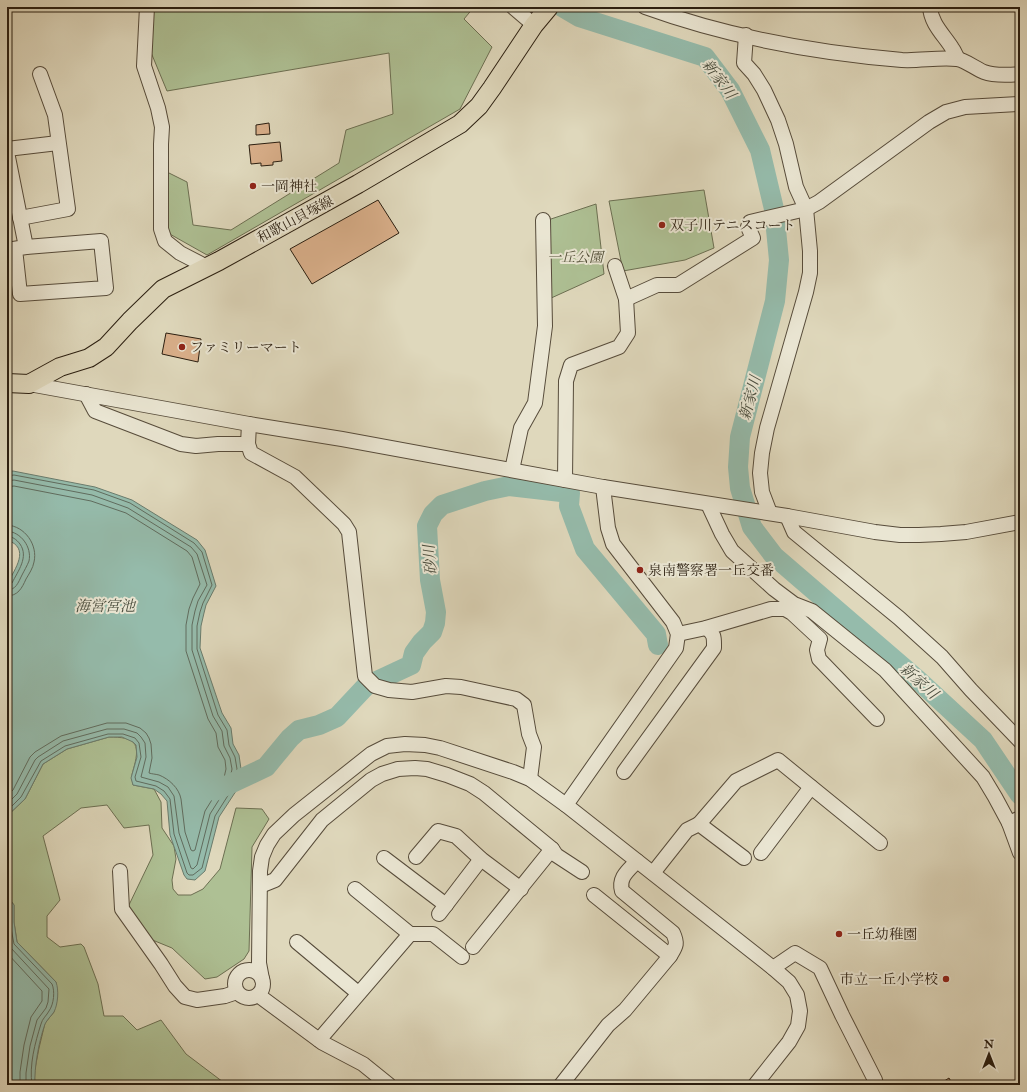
<svg xmlns="http://www.w3.org/2000/svg" width="1027" height="1092" font-family="'IM FELL Double Pica','Noto Serif JP',serif">
<style>
.green{fill:#aec094;stroke:#6c6f52}
.water{fill:#95bbab;stroke:#6a7c6d}
.lines{fill:none;stroke-linecap:round;stroke-linejoin:round}
.shore{stroke:#606c5e;stroke-width:1}
.river{stroke:#95bbab;stroke-width:20}
.building{fill:#d8ae89;stroke:#2a1e10}
.minor-casing{stroke:#574c3b;stroke-width:16}
.major-casing{stroke:#2a1e10;stroke-width:20}
.minor{stroke:#eae6d3;stroke-width:14}
.major{stroke:#dfd8bc;stroke-width:18}
.poi-dot{fill:#8f2418;stroke:#eae6d3;stroke-width:1.5}
.labels{text-anchor:middle;stroke-width:4;stroke-linejoin:round;paint-order:stroke}
.poi-label{font-size:14px;fill:#2a1e10;stroke:#eae6d3;text-anchor:start}
.street-label{font-size:14px;fill:#2a1e10;stroke:#eae6d3}
.park-label{font-size:14px;font-style:italic;fill:#524f38;stroke:#eae6d3}
.water-label{font-size:15px;font-style:italic;fill:#4a4d3e;stroke:#eae6d3}
</style>
<rect width="100%" height="100%" fill="#dfd8bc"/>
<filter id="stains"><feTurbulence type="fractalNoise" baseFrequency=".005" numOctaves="4"/><feColorMatrix values="0 0 0 0 .2 0 0 0 0 .09 0 0 0 0 .02 0 0 0 .5 -.17"/></filter>
<radialGradient id="worn" r=".72"><stop offset=".6" stop-color="#630" stop-opacity="0"/><stop offset="1" stop-color="#630" stop-opacity=".3"/></radialGradient>
<!-- green -->
<g class="green">
<path d="M 153,7 L 474,7 L 464,19 L 492,47 L 460,109 L 207,255 L 168,233 L 167,172 L 187,182 L 193,225 L 231,230 L 339,163 L 346,130 L 393,114 L 389,53 L 167,91 L 150,50 Z"/>
<path d="M 704,190 L 714,248 L 685,260 L 623,271 L 609,201 Z"/>
<path d="M 596,204 L 604,274 L 549,299 L 548,220 Z"/>
<path d="M 109,737 C 134,737 141,742 134,767 C 133,771 131,776 132,779 C 132,781 133,783 133,785 L 154,789 L 161,802 L 162,828 L 174,846 L 176,859 L 172,880 L 173,889 L 178,895 L 191,895 L 203,889 L 220,869 L 236,808 L 262,809 L 269,819 L 252,847 L 249,951 L 244,959 L 217,977 L 205,979 L 172,948 L 150,939 L 128,907 L 153,855 L 149,825 L 124,828 L 107,805 L 81,808 L 43,836 L 60,900 L 47,916 L 47,937 L 60,947 L 81,944 L 84,947 L 98,984 L 104,1016 L 123,1016 L 137,1030 L 161,1020 L 186,1054 L 227,1085 L 35,1085 L 34,1074 L 39,1048 L 45,1023 L 54,1012 L 56,982 L 17,942 L 14,922 L 14,905 L 11,901 L 7,898 L 7,816 L 25,799 L 43,764 L 67,749 Z"/>
</g>
<!-- water -->
<g class="water">
<path d="M 13,471 L 95,487 L 132,500 L 197,540 L 205,550 L 216,586 L 206,605 L 204,613 L 201,626 L 200,648 L 222,713 L 231,728 L 233,744 L 239,755 L 241,769 L 238,788 L 219,817 L 205,871 L 195,880 L 187,879 L 184,875 L 170,835 L 167,801 L 161,794 L 154,789 L 133,785 L 131,778 L 137,757 L 136,745 L 133,742 L 122,737 L 109,737 L 67,749 L 43,764 L 25,799 L 7,816 L 7,584 C 15,569 31,548 7,540 L 7,472 Z"/>
<path d="M 7,898 L 11,901 L 14,905 L 14,922 L 17,942 L 56,982 C 59,990 58,1004 54,1012 C 51,1016 47,1020 45,1024 C 39,1041 34,1067 35,1085 L 7,1085 Z"/>
</g>
<g class="lines">
<!-- shore -->
<g class="shore">
<path d="M 7,476 L 14,475 L 94,490 L 130,503 L 194,543 L 202,552 L 212,585 L 203,603 L 200,612 L 197,626 L 197,649 L 218,715 L 227,730 L 229,745 L 235,757 L 237,769 L 234,786 L 215,816 L 202,868 L 193,875 L 189,875 L 187,873 L 174,834 L 170,799 L 164,791 L 156,786 L 136,781 L 135,777 L 141,757 L 139,743 L 135,738 L 123,734 L 108,734 L 65,746 L 41,761 L 21,797 L 7,811"/>
<path d="M 7,481 L 14,480 L 92,495 L 128,508 L 191,547 L 197,554 L 207,585 L 198,601 L 195,611 L 192,625 L 192,650 L 213,716 L 222,731 L 224,746 L 230,758 L 232,769 L 229,784 L 210,814 L 197,865 L 193,869 L 191,868 L 179,833 L 174,796 L 168,787 L 159,782 L 141,777 L 146,757 L 145,743 L 141,737 L 137,733 L 124,729 L 107,729 L 63,741 L 38,757 L 35,760 L 17,794 L 7,804"/>
<path d="M 7,487 L 14,486 L 91,501 L 126,513 L 187,551 L 192,557 L 200,584 L 193,598 L 189,609 L 186,625 L 186,651 L 208,719 L 216,733 L 218,747 L 225,760 L 226,769 L 223,782 L 205,811 L 195,850 L 193,851 L 191,850 L 185,832 L 181,799 C 179,788 169,779 159,775 C 155,774 152,774 149,773 L 152,758 L 151,744 L 149,738 L 146,733 L 140,728 L 126,723 L 107,723 L 61,736 L 35,752 L 30,757 L 13,790 L 7,796"/>
<path d="M 7,525 C 25,526 38,545 34,562 C 33,568 29,574 26,579 C 22,588 18,596 7,596"/>
<path d="M 7,531 C 21,532 32,547 29,561 C 27,566 24,571 22,575 C 18,583 16,590 7,590"/>
<path d="M 7,536 C 13,537 16,539 20,544 C 29,557 18,571 12,583 L 10,585 L 7,585"/>
<path d="M 7,903 L 10,906 L 10,923 L 14,944 L 52,984 C 55,991 54,1004 49,1011 C 47,1015 42,1019 41,1024 C 35,1043 29,1065 32,1085"/>
<path d="M 7,936 L 9,944 L 11,948 L 49,989 L 48,1002 L 46,1008 L 37,1020 L 30,1046 L 26,1073 L 26,1085"/>
<path d="M 7,953 L 42,991 L 42,1001 L 31,1017 L 24,1045 L 20,1072 L 20,1085"/>
</g>
<!-- river -->
<g class="river">
<path d="M 562,7 L 579,17 L 705,57 L 730,90 L 760,150 L 774,209 L 779,260 L 775,301 L 740,437 L 738,467 L 740,488 L 752,527 L 774,556 L 918,680 L 983,740 L 1020,795"/>
<path d="M 215,791 L 266,767 L 290,738 L 299,730 L 319,725 L 337,717 L 366,686 L 411,665 L 414,653 L 422,642 L 432,632 L 435,623 L 436,612 L 430,580 L 427,526 L 433,514 L 442,505 L 485,491 L 509,486 L 570,493 L 569,506 L 585,549 L 656,634 L 658,645"/>
</g>
</g>
<!-- building -->
<g class="building">
<path d="M 269,123 L 270,134 L 256,135 L 256,125 Z"/>
<path d="M 280,142 L 282,161 L 273,162 L 273,165 L 261,166 L 261,163 L 251,164 L 249,145 Z"/>
<path d="M 378,200 L 399,233 L 312,284 L 290,249 Z"/>
<path d="M 166,333 L 201,339 L 198,362 L 162,354 Z"/>
<path d="M 949,1078 L 953,1085 L 938,1085 Z"/>
</g>
<g class="lines">
<!-- minor casing -->
<g class="minor-casing">
<g id="minor">
<path d="M 147,7 L 144,66 L 158,108 L 162,127 L 161,144 L 161,229 L 165,241 L 180,253 L 207,267"/>
<path d="M 513,7 L 534,25"/>
<path d="M 645,7 C 725,36 817,53 902,60 C 920,61 939,57 957,59 C 965,60 976,69 984,72 C 995,76 1009,75 1020,74"/>
<path d="M 930,7 C 931,24 944,35 952,48 C 955,52 956,56 958,59"/>
<path d="M 746,35 L 744,63 L 754,74 L 764,90 L 778,120 L 786,144 L 796,187 L 806,209 L 810,251 L 810,273 L 806,292 L 767,428 L 762,453 L 760,473 L 762,492 L 770,513"/>
<path d="M 7,149 L 58,143"/>
<path d="M 7,152 L 26,247"/>
<path d="M 20,218 L 68,209 L 55,115 L 40,74"/>
<path d="M 7,250 L 26,247 L 101,241 L 106,288 L 20,294 L 15,249"/>
<path d="M 626,299 L 657,285 L 678,285 L 753,238 L 748,227 L 750,222 L 806,209 L 819,202 L 929,122 L 946,112 L 965,107 L 1020,104"/>
<path d="M 29,384 L 249,424 L 342,439 L 603,487 L 787,516 L 875,532 L 900,535 L 919,535 L 941,534 L 966,532 L 1020,522"/>
<path d="M 86,394 L 95,411 L 181,444 L 196,446 L 218,444 L 248,444"/>
<path d="M 249,424 L 248,444 L 251,453 L 295,477 L 344,524 L 349,532 L 365,676 L 375,686 L 389,690 L 412,692 L 446,686 L 461,687 L 516,699 L 524,705 L 529,734 L 534,747 L 530,779"/>
<path d="M 512,470 L 521,428 L 535,403 L 545,326 L 543,220"/>
<path d="M 565,480 L 566,381 L 571,365 L 619,347 L 628,333 L 626,299 L 615,266"/>
<path d="M 708,504 L 722,534 L 732,551 L 774,589 L 794,604 L 812,611 L 885,670 L 983,777 L 995,797 L 1009,823 L 1020,853"/>
<path d="M 787,516 L 794,532 L 899,618 L 942,657 L 971,690 L 1020,741"/>
<path d="M 678,634 L 706,628 L 771,609 L 785,609 L 792,613 L 820,639 L 817,650 L 819,659 L 877,719"/>
<path d="M 624,772 L 714,648 C 714,638 715,634 706,628"/>
<path d="M 566,805 L 676,648 L 678,634 L 673,622 L 613,544 L 608,528 L 603,487"/>
<path d="M 1009,823 L 1020,818"/>
<path d="M 699,824 L 736,781 L 778,760 L 880,843"/>
<path d="M 761,853 L 811,787"/>
<path d="M 416,857 L 438,831 L 456,836 L 481,859 L 521,889"/>
<path d="M 384,858 L 446,905"/>
<path d="M 637,861 C 629,870 618,877 622,891 L 673,933 C 678,944 676,946 670,956"/>
<path d="M 120,871 L 122,909 L 161,964 L 175,986 L 185,997 L 197,1000 L 225,996 L 237,992"/>
<path d="M 653,873 L 687,830 L 699,824 L 744,858"/>
<path d="M 260,886 L 275,880 L 322,820 L 371,780 L 382,774 L 398,769 L 415,768 L 427,769 L 447,775 L 470,784 L 484,793 L 552,849 L 556,855 L 582,872"/>
<path d="M 439,914 L 481,859"/>
<path d="M 410,934 L 433,934 L 462,957"/>
<path d="M 297,942 L 358,993"/>
<path d="M 473,947 L 552,849"/>
<path d="M 773,968 L 795,953 L 820,968 L 842,1015 L 875,1080 L 876,1085"/>
<circle cx="249" cy="984" r="14"/>
<path d="M 262,979 L 259,963 L 260,871 L 262,857 L 267,845 L 274,834 L 294,815 L 371,754 L 387,746 L 405,744 L 425,745 L 440,748 L 513,772 L 530,779 L 566,805 L 773,968 L 789,982 L 797,995 L 800,1011 L 798,1026 L 789,1042 L 755,1085"/>
<path d="M 258,995 L 323,1043 L 363,1064 L 389,1085"/>
<path d="M 319,1040 L 410,934 L 355,889"/>
<path d="M 561,1085 L 608,1025 L 625,1010 L 670,956 L 594,895"/>
</g>
</g>
<!-- major casing -->
<g class="major-casing">
<path id="major" d="M 7,383 L 29,384 L 60,367 L 89,358 L 106,347 L 130,321 L 163,289 L 219,261 L 358,184 L 460,124 L 479,106 L 492,88 L 534,25 L 549,7"/>
</g>
<!-- minor -->
<use href="#minor" class="minor"/>
<!-- major -->
<use href="#major" class="major"/>
</g>
<!-- markers -->
<g class="poi-dot">
<circle cx="253" cy="186" r="4"/>
<circle cx="662" cy="225" r="4"/>
<circle cx="182" cy="347" r="4"/>
<circle cx="640" cy="570" r="4"/>
<circle cx="839" cy="934" r="4"/>
<circle cx="946" cy="979" r="4"/>
</g>
<g class="labels">
<!-- poi labels -->
<g class="poi-label">
<text x="261" y="191">一岡神社</text>
<text x="670" y="230">双子川テニスコート</text>
<text x="190" y="352">ファミリーマート</text>
<text x="648" y="575">泉南警察署一丘交番</text>
<text x="847" y="939">一丘幼稚園</text>
<text x="938" y="984" text-anchor="end">市立一丘小学校</text>
</g>
<!-- street labels -->
<g class="street-label">
<text transform="translate(295 219) rotate(-28)" y="5">和歌山貝塚線</text>
</g>
<!-- park labels -->
<g class="park-label">
<text x="575" y="262">一丘公園</text>
</g>
<!-- water labels -->
<g class="water-label">
<text transform="translate(719 79) rotate(53)" y="5">新家川</text>
<text transform="translate(750 398) rotate(-75)" y="5">新家川</text>
<text transform="translate(430 560) rotate(-95)" y="5">砂川</text>
<text x="105" y="611">海営宮池</text>
<text transform="translate(919 681) rotate(42)" y="5">新家川</text>
</g>
</g>
<!-- margin -->
<rect width="1027" height="1092" fill="none" stroke="#dfd8bc" stroke-width="24"/>
<rect x="8" y="8" width="1011" height="1076" fill="none" stroke="#2a1e10" stroke-width="2"/>
<rect x="12" y="12" width="1003" height="1068" fill="none" stroke="#2a1e10"/>
<!-- north arrow -->
<g transform="translate(989 1054)" stroke="#eae6d3" stroke-width="3" paint-order="stroke">
<path d="M0-3L7 15L0 10L-7 15Z" fill="#2a1e10"/>
<text y="-6" font-size="11" font-weight="bold" text-anchor="middle" fill="#2a1e10">N</text>
</g>
<rect width="100%" height="100%" filter="url(#stains)"/>
<rect width="100%" height="100%" fill="url(#worn)"/>
</svg>
